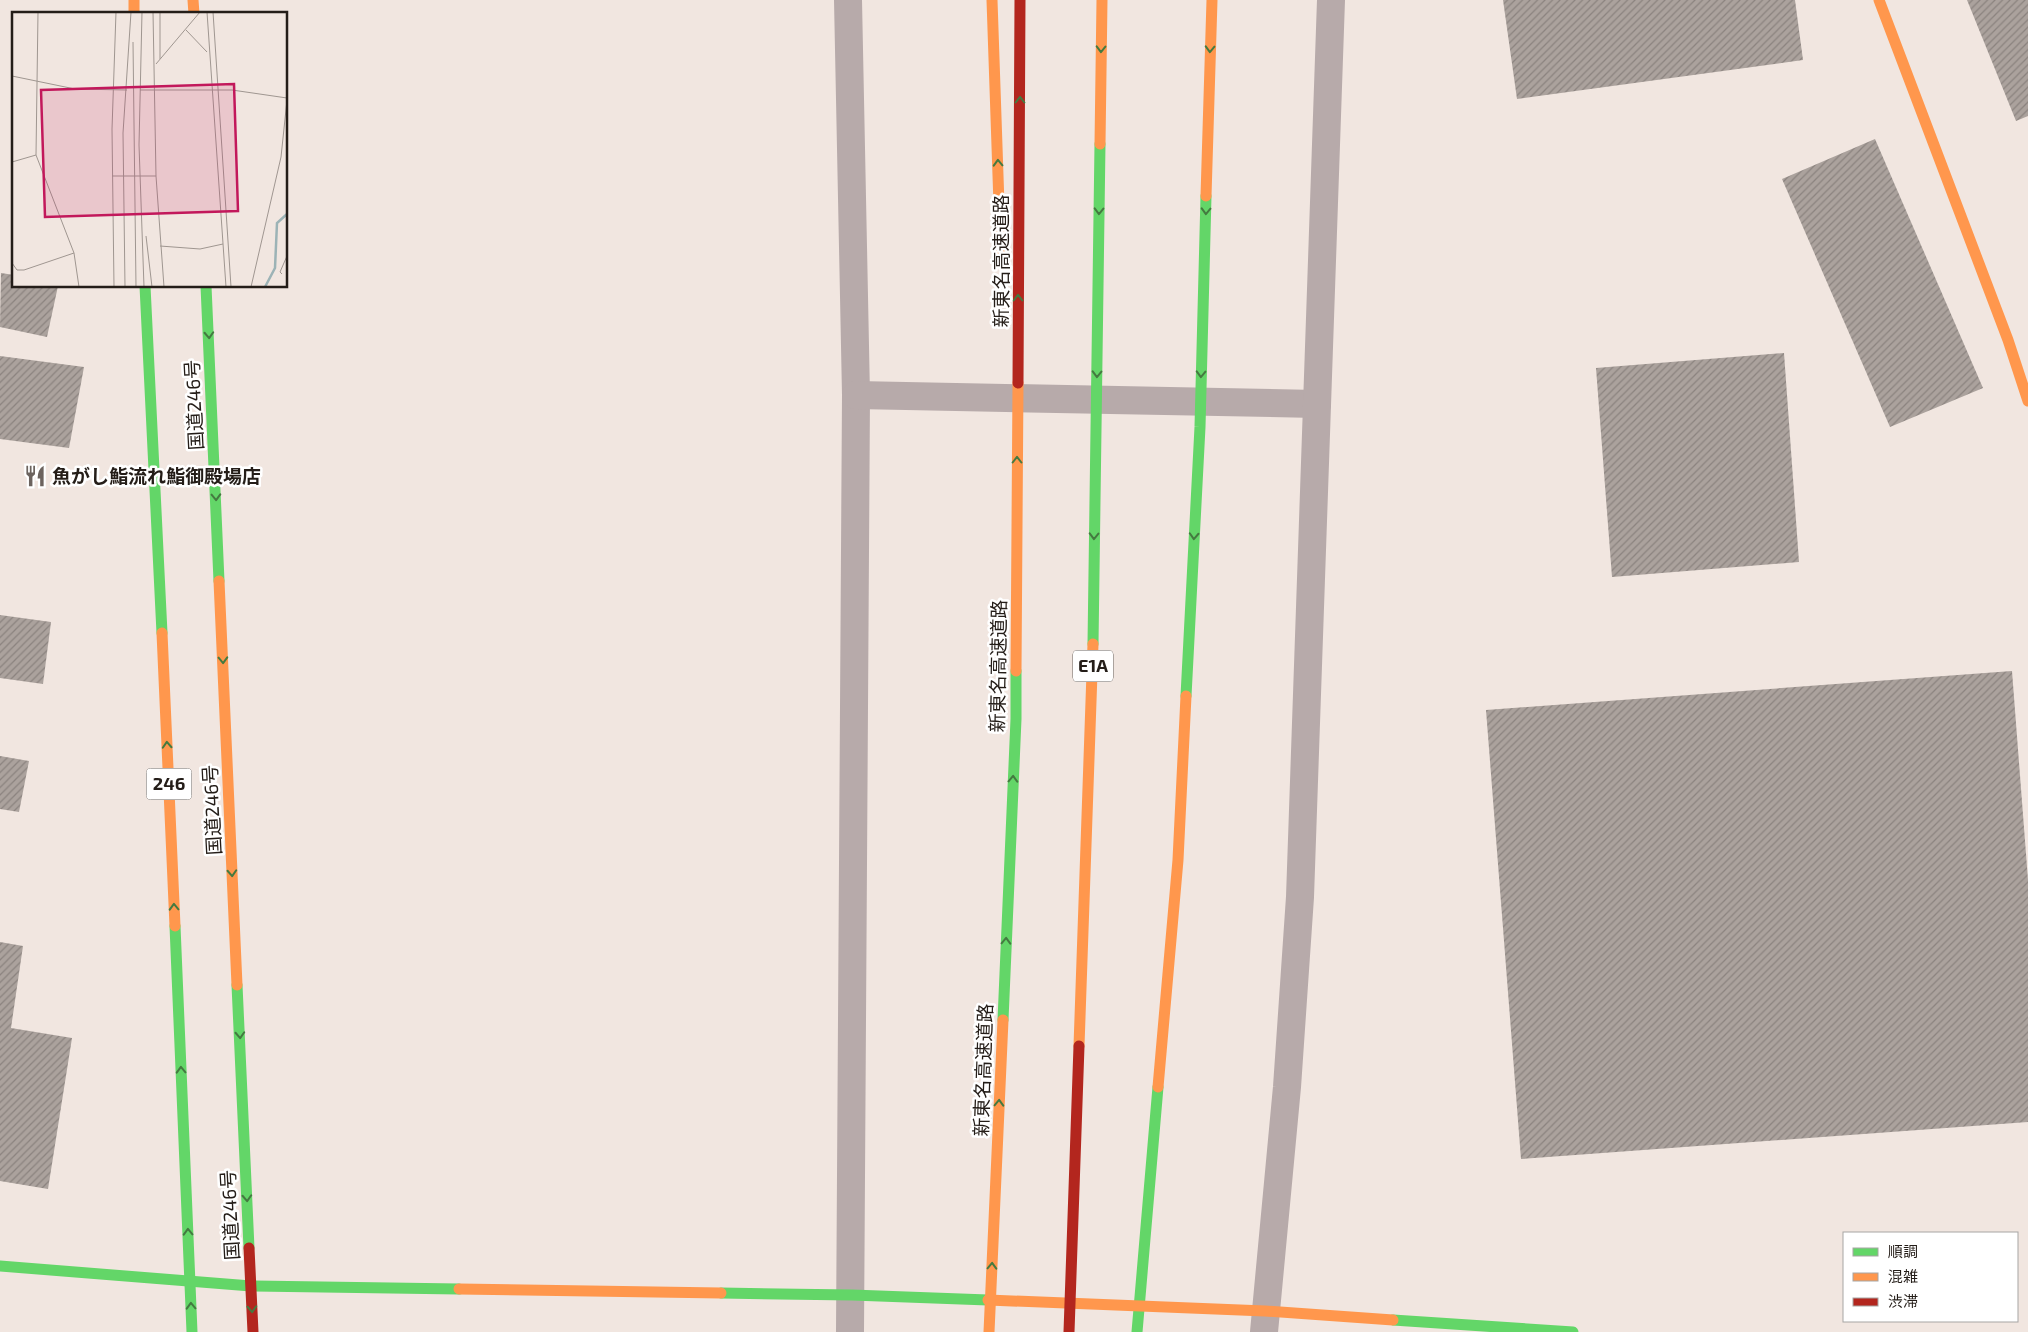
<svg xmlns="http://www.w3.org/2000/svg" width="2028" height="1332" font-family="'Exo 2','Noto Sans JP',sans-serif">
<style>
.building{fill:url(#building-hatch)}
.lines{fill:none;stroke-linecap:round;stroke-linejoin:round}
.street{stroke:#b7aaaa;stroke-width:28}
.fast{stroke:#63d668;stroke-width:11}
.slow{stroke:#ff974d;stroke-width:11}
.jam{stroke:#b3261e;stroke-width:11}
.oneway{stroke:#447a40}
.labels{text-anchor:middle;stroke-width:5;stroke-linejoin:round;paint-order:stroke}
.shield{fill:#fff;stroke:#66615d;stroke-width:1}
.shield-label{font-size:18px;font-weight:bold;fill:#241d18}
.street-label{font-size:19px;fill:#241d18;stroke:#fff}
.poi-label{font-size:19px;font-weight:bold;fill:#241d18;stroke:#fff;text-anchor:start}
.inset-river{fill:none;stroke:#9cb3b6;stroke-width:2.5}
.inset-road{fill:none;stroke:#9f9690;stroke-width:1}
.view{fill:#c2185b;fill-opacity:0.15;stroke:#c2185b;stroke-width:2.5}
.inset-edge{fill:none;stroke:#241d18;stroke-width:2.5}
</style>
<defs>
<pattern id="building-hatch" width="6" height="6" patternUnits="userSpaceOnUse" patternTransform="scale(1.25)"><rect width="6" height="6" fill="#aba29d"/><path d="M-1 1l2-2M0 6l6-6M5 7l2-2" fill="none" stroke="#8b837f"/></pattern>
</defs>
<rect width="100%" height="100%" fill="#f1e6e0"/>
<!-- building -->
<g class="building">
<path d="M 1503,0 L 1795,0 L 1803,60 L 1517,99 Z"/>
<path d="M 1967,0 L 2028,0 L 2028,116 L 2016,121 Z"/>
<path d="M 1875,139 L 1983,388 L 1890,427 L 1782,179 Z"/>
<path d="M 1,273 L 14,275 L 14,286 L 58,286 L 47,337 L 0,327 Z"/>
<path d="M 1784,353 L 1799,562 L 1612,577 L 1596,368 Z"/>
<path d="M 0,356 L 84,367 L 69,448 L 0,439 Z"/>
<path d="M 0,615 L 51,622 L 43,684 L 0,678 Z"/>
<path d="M 2012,671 L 2028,880 L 2028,1122 L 1521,1159 L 1486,710 Z"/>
<path d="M 0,756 L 29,761 L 19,812 L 0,809 Z"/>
<path d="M 0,942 L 23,946 L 11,1028 L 72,1038 L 48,1189 L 0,1181 Z"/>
</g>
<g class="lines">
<!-- street -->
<g class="street">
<path d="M 848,0 L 856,395 L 850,1332"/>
<path d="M 856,395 L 1317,404"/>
<path d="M 1264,1332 L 1287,1087 L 1300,897 L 1331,0"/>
</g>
<!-- fast -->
<g class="fast">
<path d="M 145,286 L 162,633"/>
<path d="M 206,286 L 219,581"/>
<path d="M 1093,644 L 1100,144"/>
<path d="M 1186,696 L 1200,427 L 1206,196"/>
<path d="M 175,926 L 192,1332"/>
<path d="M 237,985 L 249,1248"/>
<path d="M 1003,1020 L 1016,719 L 1016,671"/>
<path d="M 0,1266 L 251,1286 L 459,1289"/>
<path d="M 721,1293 L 852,1295 L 988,1300"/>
<path d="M 1393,1320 L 1573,1332"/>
<path d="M 1137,1332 L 1158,1087"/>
</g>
<!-- slow -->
<g class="slow">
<path d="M 134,0 L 134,14"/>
<path d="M 193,0 L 194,14"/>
<path d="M 992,0 L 1001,263"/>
<path d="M 1879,0 L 2008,340 L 2028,401"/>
<path d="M 1100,144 L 1102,0"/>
<path d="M 1206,196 L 1212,0"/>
<path d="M 219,581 L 237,985"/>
<path d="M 162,633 L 175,926"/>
<path d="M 1016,671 L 1018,383"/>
<path d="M 1079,1046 L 1093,644"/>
<path d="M 1158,1087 L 1178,860 L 1186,696"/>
<path d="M 459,1289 L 721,1293"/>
<path d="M 988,1300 L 1265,1311 L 1393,1320"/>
<path d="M 989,1332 L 1003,1020"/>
</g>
<!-- jam -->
<g class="jam">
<path d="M 1018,383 L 1020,0"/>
<path d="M 249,1248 L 253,1332"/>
<path d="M 1069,1332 L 1079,1046"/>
</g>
</g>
<!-- one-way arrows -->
<defs><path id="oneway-chevron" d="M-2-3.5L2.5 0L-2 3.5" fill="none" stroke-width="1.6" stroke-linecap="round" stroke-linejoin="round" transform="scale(1.25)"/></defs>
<g class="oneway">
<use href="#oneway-chevron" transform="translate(1101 49) rotate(91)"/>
<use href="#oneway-chevron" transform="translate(1210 49) rotate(92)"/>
<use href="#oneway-chevron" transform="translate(1020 100) rotate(-90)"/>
<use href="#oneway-chevron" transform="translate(998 163) rotate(-92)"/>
<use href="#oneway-chevron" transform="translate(1099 211) rotate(91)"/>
<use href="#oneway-chevron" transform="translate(1206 211) rotate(92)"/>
<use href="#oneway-chevron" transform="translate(1018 298) rotate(-90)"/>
<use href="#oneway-chevron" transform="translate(209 335) rotate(87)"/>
<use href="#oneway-chevron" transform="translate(1097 374) rotate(91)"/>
<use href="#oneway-chevron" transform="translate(1201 374) rotate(92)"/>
<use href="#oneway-chevron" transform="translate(1017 460) rotate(-90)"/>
<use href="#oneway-chevron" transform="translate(216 497) rotate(88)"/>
<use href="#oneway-chevron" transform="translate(1094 536) rotate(91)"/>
<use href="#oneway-chevron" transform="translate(1194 536) rotate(93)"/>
<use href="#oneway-chevron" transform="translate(223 660) rotate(88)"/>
<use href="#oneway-chevron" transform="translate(167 745) rotate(-93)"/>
<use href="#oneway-chevron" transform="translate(1013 779) rotate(-88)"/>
<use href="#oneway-chevron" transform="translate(232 873) rotate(87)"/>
<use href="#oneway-chevron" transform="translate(174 907) rotate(-92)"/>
<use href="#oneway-chevron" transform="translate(1006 941) rotate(-88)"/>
<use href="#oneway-chevron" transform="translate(240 1035) rotate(87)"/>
<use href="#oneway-chevron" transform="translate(181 1070) rotate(-92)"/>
<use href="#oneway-chevron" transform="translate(999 1103) rotate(-88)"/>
<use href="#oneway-chevron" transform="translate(247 1198) rotate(87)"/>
<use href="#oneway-chevron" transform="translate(188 1232) rotate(-92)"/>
<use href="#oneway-chevron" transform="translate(992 1266) rotate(-88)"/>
<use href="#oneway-chevron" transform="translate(191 1306) rotate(-92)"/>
<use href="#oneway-chevron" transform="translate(252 1309) rotate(87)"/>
</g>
<!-- icons -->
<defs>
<g id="restaurant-bare" transform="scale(1.725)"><path d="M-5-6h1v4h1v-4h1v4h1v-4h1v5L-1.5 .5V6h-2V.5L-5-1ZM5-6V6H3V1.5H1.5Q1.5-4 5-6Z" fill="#6c635e" stroke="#fff" stroke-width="2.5" paint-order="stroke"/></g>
</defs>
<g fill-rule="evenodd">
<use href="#restaurant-bare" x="35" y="476"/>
</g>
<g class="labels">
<!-- shield labels -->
<g class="shield">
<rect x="1073" y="650.5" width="40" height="31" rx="4"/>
<rect x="146.5" y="768.5" width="45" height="31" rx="4"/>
</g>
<g class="shield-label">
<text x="1093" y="672">E1A</text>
<text x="169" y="790">246</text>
</g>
<!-- street labels -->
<g class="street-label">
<text transform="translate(1001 261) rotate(-90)" y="7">新東名高速道路</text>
<text transform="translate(194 405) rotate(-93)" y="7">国道246号</text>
<text transform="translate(998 666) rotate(-89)" y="7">新東名高速道路</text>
<text transform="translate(212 810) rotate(-93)" y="7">国道246号</text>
<text transform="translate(983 1070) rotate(-88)" y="7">新東名高速道路</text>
<text transform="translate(230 1215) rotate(-93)" y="7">国道246号</text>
</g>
<!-- poi labels -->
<g class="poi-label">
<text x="52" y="483">魚がし鮨流れ鮨御殿場店</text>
</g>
</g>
<!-- overview -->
<g transform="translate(12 12)">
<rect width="275" height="275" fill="#f1e6e0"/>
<path class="inset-river" d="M 253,275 L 263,256 L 265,211 L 275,202"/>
<path class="inset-road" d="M 26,0 L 24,143 L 62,241 L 67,275M 130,0 L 127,133 L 132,275M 141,0 L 144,164 L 152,275M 148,0 L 148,47M 195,0 L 214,275M 201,0 L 219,275M 174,18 L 195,40M 121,30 L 124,275M 144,52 L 188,0M 0,64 L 63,77 L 115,78M 128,78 L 220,78 L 275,86M 0,150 L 24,143M 100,164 L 144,164M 134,224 L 140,275M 148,234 L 188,237 L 211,232M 0,251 L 5,258 L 12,258 L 62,241M 270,262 L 268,260 L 275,244M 102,275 L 100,117 L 104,0M 113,275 L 111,121 L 119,0M 239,275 L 269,145 L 275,88"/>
<path class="view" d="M 222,72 L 226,199 L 33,205 L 29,78 Z"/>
<rect width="275" height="275" class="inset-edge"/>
</g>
<!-- legend -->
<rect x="1843" y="1232" width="175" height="90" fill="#ffffff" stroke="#a7a5a3"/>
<rect x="1853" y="1248" width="25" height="8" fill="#63d668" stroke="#a7a5a3"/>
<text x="1888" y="1257" font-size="15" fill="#241d18">順調</text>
<rect x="1853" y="1273" width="25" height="8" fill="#ff974d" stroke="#a7a5a3"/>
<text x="1888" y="1282" font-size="15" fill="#241d18">混雑</text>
<rect x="1853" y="1298" width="25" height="8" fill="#b3261e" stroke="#a7a5a3"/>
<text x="1888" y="1307" font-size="15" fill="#241d18">渋滞</text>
</svg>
